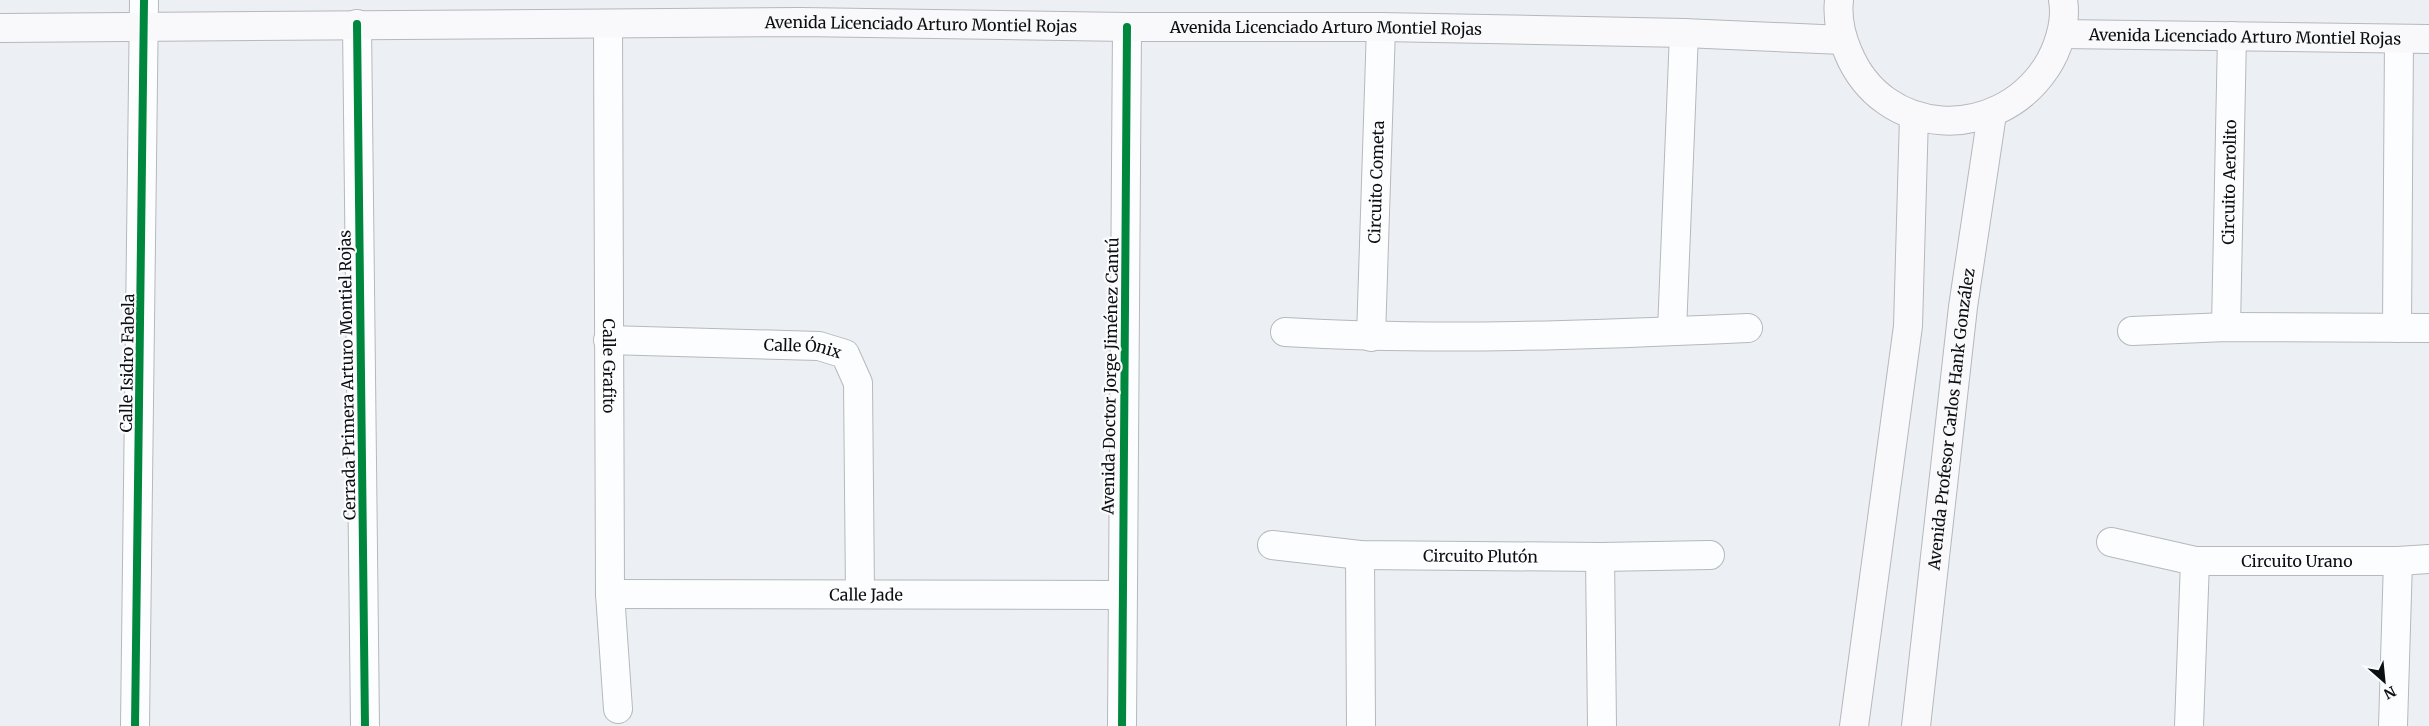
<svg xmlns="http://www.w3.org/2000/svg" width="2429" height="726" font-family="Merriweather,serif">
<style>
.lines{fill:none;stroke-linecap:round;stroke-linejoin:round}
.street-casing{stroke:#b5b8bc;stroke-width:30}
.secondary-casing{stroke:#b5b8bc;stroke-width:30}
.street{stroke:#fcfdfe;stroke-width:28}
.secondary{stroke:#f9f8fb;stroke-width:28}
.cycleway-casing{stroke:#fbfcfe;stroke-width:11}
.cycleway{stroke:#00873e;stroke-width:8}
.labels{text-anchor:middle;stroke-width:4.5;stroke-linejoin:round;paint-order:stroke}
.street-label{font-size:16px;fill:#0c0f12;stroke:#fbfcfe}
</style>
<rect width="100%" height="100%" fill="#ecf0f5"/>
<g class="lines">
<!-- street casing -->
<g class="street-casing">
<g id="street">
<path d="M 357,24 L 365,726"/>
<path id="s1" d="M 608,24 L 610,594 L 618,709"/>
<path id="s2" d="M 2226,327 L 2232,36"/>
<path d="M 2397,328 L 2399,39"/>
<path d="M 1672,331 L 1684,33"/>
<path d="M 2132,331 L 2226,327 L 2429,328"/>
<path d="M 1285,332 C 1437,341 1595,335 1748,328"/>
<path id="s3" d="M 1371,337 L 1381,27"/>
<path id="s4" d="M 608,340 L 819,346 L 845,354 L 858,383 L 860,593"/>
<path id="s5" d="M 2111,542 L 2195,561 L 2398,561 L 2429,559"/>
<path id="s6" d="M 1272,545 L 1360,555 L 1600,557 L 1710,555"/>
<path d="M 1360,555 L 1361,726"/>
<path d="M 1600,557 L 1602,726"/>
<path id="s7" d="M 610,594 L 1122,595"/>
<path d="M 135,726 L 144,0"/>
<path d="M 1122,726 L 1127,27"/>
<path d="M 2189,726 L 2195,561"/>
<path d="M 2393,726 L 2398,561"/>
</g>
</g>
<!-- secondary casing -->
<g class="secondary-casing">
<g id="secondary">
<path d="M 1839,0 C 1837,18 1841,36 1848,52 C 1883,138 1996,143 2046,68 C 2058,50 2067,22 2063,0"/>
<path id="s8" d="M 0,28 L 801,22 L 1127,27 L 1381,27 L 1684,33 L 1843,40"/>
<path id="s9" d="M 2061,34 L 2429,39"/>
<path d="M 1854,726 L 1908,326 L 1914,116"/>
<path id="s10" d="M 1916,726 L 1963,307 L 1992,114"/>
</g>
</g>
<!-- street -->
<use href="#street" class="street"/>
<!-- secondary -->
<use href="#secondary" class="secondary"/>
<!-- cycleway casing -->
<g class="cycleway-casing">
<g id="cycleway">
<path d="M 357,24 L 365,726"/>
<path d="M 135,726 L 144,0"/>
<path d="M 1122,726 L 1127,27"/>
</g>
</g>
<!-- cycleway -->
<use href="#cycleway" class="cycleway"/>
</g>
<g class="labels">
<!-- street labels -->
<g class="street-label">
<text dy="6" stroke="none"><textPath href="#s8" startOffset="921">Avenida Licenciado Arturo Montiel Rojas</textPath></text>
<text dy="6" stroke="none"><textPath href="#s8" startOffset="1326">Avenida Licenciado Arturo Montiel Rojas</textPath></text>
<text dy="6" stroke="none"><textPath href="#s9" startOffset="184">Avenida Licenciado Arturo Montiel Rojas</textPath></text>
<text dy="6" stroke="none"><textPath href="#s3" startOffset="155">Circuito Cometa</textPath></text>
<text dy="6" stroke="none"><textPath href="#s2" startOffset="145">Circuito Aerolito</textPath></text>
<text dy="6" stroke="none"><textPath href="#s4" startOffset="195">Calle Ónix</textPath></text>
<text transform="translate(127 363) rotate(-89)" y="6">Calle Isidro Fabela</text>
<text dy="6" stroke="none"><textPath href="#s1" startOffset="342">Calle Grafito</textPath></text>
<text transform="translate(347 375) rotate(-91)" y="6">Cerrada Primera Arturo Montiel Rojas</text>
<text transform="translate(1110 376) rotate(-89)" y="6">Avenida Doctor Jorge Jiménez Cantú</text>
<text dy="6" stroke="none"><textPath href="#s10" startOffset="309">Avenida Profesor Carlos Hank González</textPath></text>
<text dy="6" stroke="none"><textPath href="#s6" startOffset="209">Circuito Plutón</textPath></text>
<text dy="6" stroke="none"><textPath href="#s5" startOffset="188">Circuito Urano</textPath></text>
<text dy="6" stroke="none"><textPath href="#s7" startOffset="256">Calle Jade</textPath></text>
</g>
</g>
<!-- north arrow -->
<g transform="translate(2384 681) rotate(153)" stroke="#fbfcfe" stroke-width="4" paint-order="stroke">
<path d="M0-4L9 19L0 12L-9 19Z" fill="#0c0f12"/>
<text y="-8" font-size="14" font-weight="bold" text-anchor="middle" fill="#0c0f12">N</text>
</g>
</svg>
